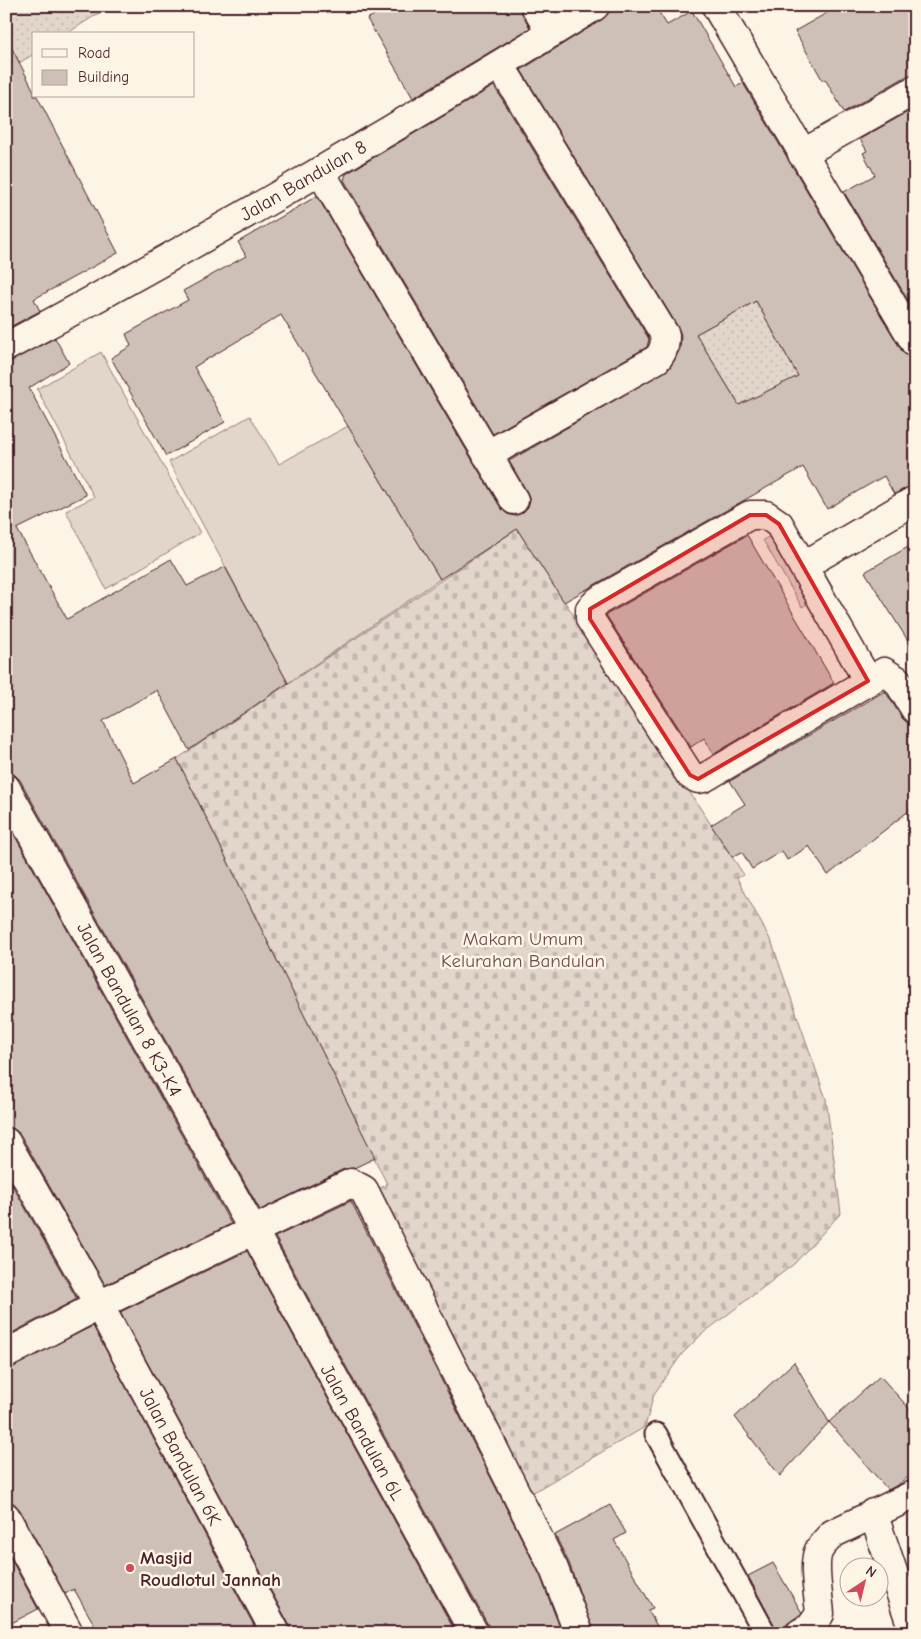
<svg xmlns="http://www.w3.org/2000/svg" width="921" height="1639" font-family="'Comic Neue',sans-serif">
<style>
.grass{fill:url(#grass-dots);stroke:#967a7a}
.cemetery{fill:url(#cemetery-stones);stroke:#967a7a}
.garden{fill:#e2d5ca;stroke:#967a7a}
.building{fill:#cfc0b7;stroke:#4a1f2b;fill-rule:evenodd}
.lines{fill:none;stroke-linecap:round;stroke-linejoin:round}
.lane-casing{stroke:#4a1f2b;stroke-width:25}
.street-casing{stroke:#4a1f2b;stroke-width:31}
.lane{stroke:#fcf5e5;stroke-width:21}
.street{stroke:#fcf5e5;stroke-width:28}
.marked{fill:#d62828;fill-opacity:0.2;stroke:#d62828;stroke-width:4;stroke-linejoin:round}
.poi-dot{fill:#d1495b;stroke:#fcf5e5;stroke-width:2}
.labels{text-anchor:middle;stroke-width:5;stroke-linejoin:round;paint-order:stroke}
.street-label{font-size:19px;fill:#4a1f2b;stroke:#fcf5e5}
.park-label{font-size:19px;fill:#704c53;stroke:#fcf5e5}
.poi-label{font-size:19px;font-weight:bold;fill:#4a1f2b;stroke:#fcf5e5;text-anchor:start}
</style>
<defs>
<pattern id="grass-dots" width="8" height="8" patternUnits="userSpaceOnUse" patternTransform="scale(1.25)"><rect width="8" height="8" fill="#e2d5ca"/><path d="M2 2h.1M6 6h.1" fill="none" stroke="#c3b6ae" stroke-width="1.8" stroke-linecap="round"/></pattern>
<pattern id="cemetery-stones" width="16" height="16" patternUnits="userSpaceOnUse" patternTransform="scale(1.25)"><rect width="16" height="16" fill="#e2d5ca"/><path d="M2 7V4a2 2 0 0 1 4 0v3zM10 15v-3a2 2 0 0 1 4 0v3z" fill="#c3b6ae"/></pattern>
</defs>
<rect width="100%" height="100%" fill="#fcf5e5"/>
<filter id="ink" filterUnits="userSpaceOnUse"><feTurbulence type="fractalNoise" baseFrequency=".02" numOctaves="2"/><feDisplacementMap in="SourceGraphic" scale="10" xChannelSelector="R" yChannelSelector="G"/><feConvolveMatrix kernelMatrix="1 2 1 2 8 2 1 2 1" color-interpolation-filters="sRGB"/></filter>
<g filter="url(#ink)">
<!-- grass -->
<g class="grass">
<path d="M 6,6 L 110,6 L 66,34 L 34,34 L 34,54 L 19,63 L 6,37 Z"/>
<path d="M 756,301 L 802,383 L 767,403 L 762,394 L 739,405 L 696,334 Z"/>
</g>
<!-- cemetery -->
<path class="cemetery" d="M 517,529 L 744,875 L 737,878 L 772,943 L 826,1099 L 841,1213 L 794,1264 L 702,1334 L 682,1354 L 654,1394 L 645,1427 L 523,1498 L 374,1192 L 387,1184 L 177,759 Z"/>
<!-- garden -->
<g class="garden">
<path d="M 101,352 L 200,533 L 106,589 L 66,511 L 94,497 L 37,389 Z"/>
<path d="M 250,416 L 279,464 L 348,426 L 440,579 L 288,683 L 169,462 Z"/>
<path d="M 794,522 L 833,588 L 802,607 L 763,540 Z"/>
</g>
<!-- building -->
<g class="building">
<path d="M 390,6 L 519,6 L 530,28 L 413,98 L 367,19 Z"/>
<path d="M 611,6 L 655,6 L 667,25 L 692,11 L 736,87 L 743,83 L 902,351 L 907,356 L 915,359 L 915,484 L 894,494 L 884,476 L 827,509 L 803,467 L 564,602 L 517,529 L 440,579 L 281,315 L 194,367 L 225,422 L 166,456 L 111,358 L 131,346 L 126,334 L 188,300 L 183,291 L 246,256 L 238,242 L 317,196 L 474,463 L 501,508 L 507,514 L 515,516 L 522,513 L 528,507 L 530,500 L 527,492 L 509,461 L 669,369 L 680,349 L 681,335 L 678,327 L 521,70 L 603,19 L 608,14 ZM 756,301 L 798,376 L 739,405 L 696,334 Z"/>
<path d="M 839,6 L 915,6 L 915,74 L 907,76 L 844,112 L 825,79 L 823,81 L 795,31 Z"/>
<path d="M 6,37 L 34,91 L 34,96 L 37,96 L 118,253 L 34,299 L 40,311 L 6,329 Z"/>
<path d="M 494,86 L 649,339 L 647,347 L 493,434 L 344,180 L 346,174 Z"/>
<path d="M 915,108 L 915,312 L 844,192 L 875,175 L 863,153 L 867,151 L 860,139 Z"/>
<path d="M 55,338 L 69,363 L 29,388 L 86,495 L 17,529 L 67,619 L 171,559 L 187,586 L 225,567 L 288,683 L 189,750 L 157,690 L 103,721 L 134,783 L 177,759 L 375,1158 L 354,1168 L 344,1169 L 260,1210 L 20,780 L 14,774 L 6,772 L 6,363 Z"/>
<path d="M 747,535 L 834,683 L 714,754 L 704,738 L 691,747 L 606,615 Z"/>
<path d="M 915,543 L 915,652 L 865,572 Z"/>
<path d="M 885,691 L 902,718 L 908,723 L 915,725 L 915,806 L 828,875 L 809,846 L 787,860 L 782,851 L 752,869 L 742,852 L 732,857 L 711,825 L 745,804 L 730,781 Z"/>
<path d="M 6,820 L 231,1224 L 105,1285 L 20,1134 L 14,1129 L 6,1126 Z"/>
<path d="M 6,1174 L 77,1299 L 6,1336 Z"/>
<path d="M 351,1201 L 540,1575 L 562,1633 L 490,1633 L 488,1625 L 275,1237 Z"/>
<path d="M 247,1251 L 456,1633 L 292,1633 L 290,1626 L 120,1312 Z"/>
<path d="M 93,1326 L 258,1633 L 99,1633 L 74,1589 L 65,1594 L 20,1510 L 14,1503 L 6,1501 L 6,1369 Z"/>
<path d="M 794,1362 L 829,1422 L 780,1476 L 735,1417 Z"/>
<path d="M 880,1376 L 915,1415 L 915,1471 L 901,1483 L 888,1490 L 829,1422 Z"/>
<path d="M 610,1505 L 626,1533 L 614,1540 L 653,1608 L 648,1610 L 661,1633 L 594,1633 L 569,1563 L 555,1535 Z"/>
<path d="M 6,1550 L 38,1609 L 6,1626 Z"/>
<path d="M 773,1563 L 802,1613 L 787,1624 L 785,1629 L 778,1633 L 748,1576 Z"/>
</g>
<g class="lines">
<!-- lane casing -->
<g class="lane-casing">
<path id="lane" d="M 656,1434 L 765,1633"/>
</g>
<!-- street casing -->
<g class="street-casing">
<g id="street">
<path d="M 535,6 L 551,33"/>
<path d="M 716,6 L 915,343"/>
<path d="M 802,154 L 915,90"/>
<path d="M 320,171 L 514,500"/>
<path d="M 6,347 C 206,240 402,125 595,6"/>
<path d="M 487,455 L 657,359 C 664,351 665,345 665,335 L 500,65"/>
<path d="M 803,566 L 915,500"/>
<path d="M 868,681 L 779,524 L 766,515 L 750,515 L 598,601 L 590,609 L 590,619 L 690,775 L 698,779 L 704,778 L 884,672 L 897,680 L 915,709"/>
<path d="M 6,788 L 253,1230 L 474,1633"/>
<path d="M 6,1142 L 99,1305 L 276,1633"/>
<path d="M 6,1354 L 99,1305 L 351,1183 L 364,1190 L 554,1569 L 579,1633"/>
<path d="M 873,1513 L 914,1633"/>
<path d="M 6,1517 L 69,1633"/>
<path d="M 800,1633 L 810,1628 L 820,1614 C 819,1598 812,1563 819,1550 C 822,1544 828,1539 832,1534 L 915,1494"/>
</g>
</g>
<!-- lane -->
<use href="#lane" class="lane"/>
<!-- street -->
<use href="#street" class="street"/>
</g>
</g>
<!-- marked area -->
<path class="marked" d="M 750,515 L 766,515 L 779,524 L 868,681 L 698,779 L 690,775 L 590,619 L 590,609 Z"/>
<!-- markers -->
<circle class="poi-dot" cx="130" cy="1568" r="5"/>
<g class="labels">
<!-- street labels -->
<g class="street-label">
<text transform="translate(303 180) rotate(-30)" y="7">Jalan Bandulan 8</text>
<text transform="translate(130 1009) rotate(61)" y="7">Jalan Bandulan 8 K3-K4</text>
<text transform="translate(363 1432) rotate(61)" y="7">Jalan Bandulan 6L</text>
<text transform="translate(181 1456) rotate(62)" y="7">Jalan Bandulan 6K</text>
</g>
<!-- park labels -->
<g class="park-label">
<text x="523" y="945">Makam Umum<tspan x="523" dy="22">Kelurahan Bandulan</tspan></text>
</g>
<!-- poi labels -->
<g class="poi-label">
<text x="140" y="1564">Masjid<tspan x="140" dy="22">Roudlotul Jannah</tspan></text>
</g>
</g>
<!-- margin -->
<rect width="921" height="1639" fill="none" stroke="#fcf5e5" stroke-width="25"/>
<rect x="12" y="12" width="896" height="1614" fill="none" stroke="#4a1f2b" stroke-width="2" filter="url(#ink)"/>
<!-- legend -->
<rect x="32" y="32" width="162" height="65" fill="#fcf5e5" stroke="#b59f9b"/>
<rect x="42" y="49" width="25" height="8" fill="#fcf5e5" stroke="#b59f9b"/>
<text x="78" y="58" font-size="15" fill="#4a1f2b">Road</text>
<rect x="42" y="70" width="25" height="15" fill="#cfc0b7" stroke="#b59f9b"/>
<text x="78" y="82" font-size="15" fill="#4a1f2b">Building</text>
<!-- north arrow -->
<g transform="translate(864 1582) rotate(35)"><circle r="24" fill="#fcf5e5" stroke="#b59f9b"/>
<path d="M0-4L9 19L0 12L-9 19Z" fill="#d1495b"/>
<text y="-8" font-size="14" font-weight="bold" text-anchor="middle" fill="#4a1f2b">N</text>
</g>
</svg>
